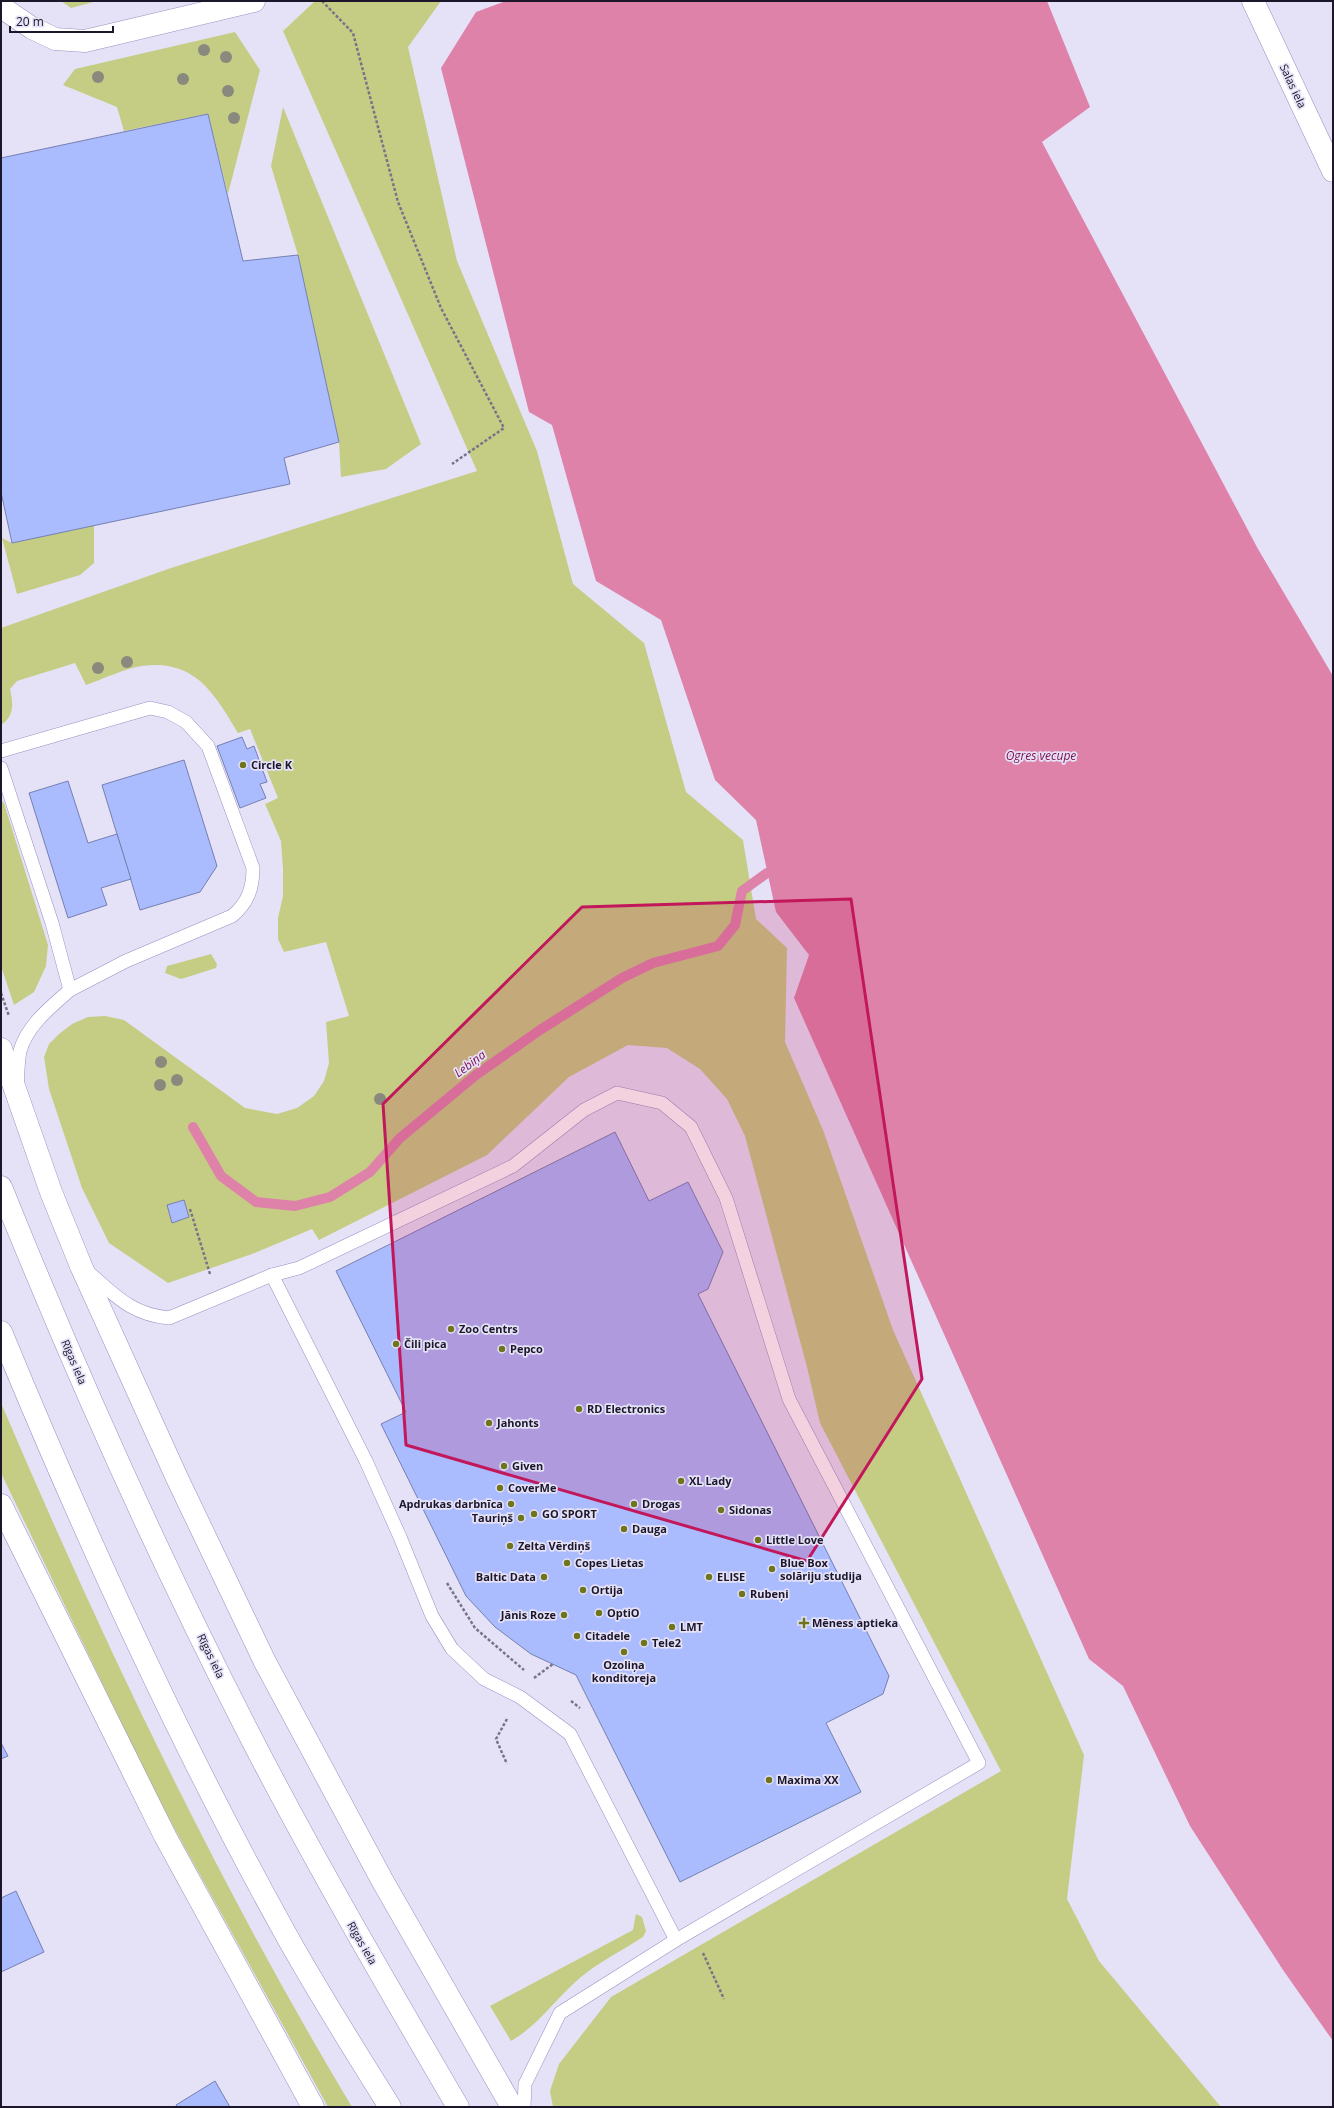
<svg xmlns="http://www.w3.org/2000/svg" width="1334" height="2108" font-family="'Open Sans',sans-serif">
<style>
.green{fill:#c5cd84}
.water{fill:#de82aa}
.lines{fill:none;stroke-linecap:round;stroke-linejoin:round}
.stream{stroke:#de82aa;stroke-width:10}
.building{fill:#aabbfe;stroke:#7580b1}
.service-casing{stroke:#998fc2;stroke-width:14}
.minor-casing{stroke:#998fc2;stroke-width:23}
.trunk-casing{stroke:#998fc2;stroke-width:23}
.path{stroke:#787488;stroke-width:2.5;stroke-dasharray:3 2;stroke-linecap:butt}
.service{stroke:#fff;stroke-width:13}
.minor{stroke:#fff;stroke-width:22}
.trunk{stroke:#fff;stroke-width:22}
.tree{fill:#89897d}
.marked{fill:#c2185b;fill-opacity:0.2;stroke:#c2185b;stroke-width:3;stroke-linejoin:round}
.poi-dot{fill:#6f751d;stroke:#e5e2f8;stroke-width:1.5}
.labels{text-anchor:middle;stroke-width:3.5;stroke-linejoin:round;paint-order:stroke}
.street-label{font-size:11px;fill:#1b1629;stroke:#e5e2f8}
.poi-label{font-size:11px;font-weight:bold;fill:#1b1629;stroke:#e5e2f8;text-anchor:start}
.water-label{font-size:12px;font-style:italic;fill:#7d0d4c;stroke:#e5e2f8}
</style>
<rect width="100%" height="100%" fill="#e5e2f8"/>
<!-- green -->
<g class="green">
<path d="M 61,1 L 97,1 L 71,8 Z"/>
<path d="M 315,1 L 441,1 L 408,47 L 457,261 L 537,451 L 573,584 L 644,643 L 686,792 L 743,840 L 756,919 L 787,948 L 785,1042 L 823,1130 L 893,1330 L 1084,1755 L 1067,1899 L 1099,1961 L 1221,2107 L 553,2107 L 550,2091 L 559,2064 L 611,1997 L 1001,1771 L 820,1423 L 807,1367 L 745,1136 L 727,1099 L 700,1069 L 667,1048 L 628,1045 L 569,1077 L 487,1155 L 319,1240 L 312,1229 L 252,1254 L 168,1283 L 109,1243 L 82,1188 L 49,1089 L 44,1057 L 49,1044 L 59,1034 L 72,1024 L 88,1017 L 105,1016 L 124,1020 L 245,1108 L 277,1114 L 297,1108 L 314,1096 L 324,1081 L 329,1063 L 326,1022 L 349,1016 L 326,942 L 284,952 L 278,939 L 278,918 L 283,896 L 283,869 L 281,841 L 265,804 L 278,798 L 250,729 L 238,733 C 214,693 195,659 142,666 C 126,668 101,680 86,685 L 75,663 L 17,681 L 10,689 C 13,703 15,716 1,725 L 1,628 L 171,568 L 477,471 L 283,31 Z"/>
<path d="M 235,32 L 260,70 L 228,194 L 208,114 L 124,131 L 117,107 L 63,85 L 75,69 Z"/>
<path d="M 283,107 L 421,444 L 386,469 L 341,477 L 339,442 L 298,255 L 271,166 Z"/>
<path d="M 94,525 L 94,563 L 80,575 L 17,594 L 2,538 L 12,543 Z"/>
<path d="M 1,801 L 4,803 L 48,945 L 46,966 L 34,992 L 14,1005 L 1,966 Z"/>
<path d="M 211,954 L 217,964 L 216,968 L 181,979 L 165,973 L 167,966 Z"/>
<path d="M 1,1403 C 104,1644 217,1882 352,2107 L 328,2107 L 157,1797 L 1,1473 Z"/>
<path d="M 636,1914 L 642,1917 L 646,1931 L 643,1937 C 623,1950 599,1962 581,1977 C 557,1997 539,2025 511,2041 L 490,2006 L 633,1930 Z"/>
</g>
<!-- water -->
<path class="water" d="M 506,1 L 1047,1 L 1090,107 L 1042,142 L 1258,549 L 1333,676 L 1333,2041 L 1283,1970 L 1190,1826 L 1123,1686 L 1089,1659 L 794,998 L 809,955 L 776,912 L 756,820 L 715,780 L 661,620 L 596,581 L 552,425 L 529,412 L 441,68 L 476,12 Z"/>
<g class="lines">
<!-- stream -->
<path class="stream" d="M 193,1127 L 221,1176 L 256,1202 L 295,1206 L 330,1197 L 370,1172 L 400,1138 L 476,1075 L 540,1030 L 622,978 L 653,963 L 718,946 L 735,925 L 742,891 L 767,873"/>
</g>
<!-- building -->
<g class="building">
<path d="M 208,114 L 243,261 L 298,255 L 339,442 L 284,458 L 290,484 L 12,543 L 1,492 L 1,158 Z"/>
<path d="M 242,737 L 247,749 L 254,746 L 267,782 L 260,784 L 266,798 L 240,808 L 217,746 Z"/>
<path d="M 184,760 L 217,866 L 200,892 L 140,910 L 102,785 Z"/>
<path d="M 68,781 L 88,843 L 117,834 L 131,879 L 101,888 L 107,905 L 68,918 L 29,793 Z"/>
<path d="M 615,1132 L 649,1201 L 688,1182 L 723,1252 L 708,1289 L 698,1294 L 889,1676 L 883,1694 L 826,1723 L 861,1792 L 680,1882 L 576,1675 L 531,1654 L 495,1627 L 466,1596 L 381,1424 L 406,1412 L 336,1271 Z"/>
<path d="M 184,1200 L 189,1217 L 172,1223 L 167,1205 Z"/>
<path d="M 1,1743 L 8,1756 L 1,1759 Z"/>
<path d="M 16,1891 L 44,1952 L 1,1972 L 1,1898 Z"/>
<path d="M 215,2081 L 230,2107 L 177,2107 L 176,2105 Z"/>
</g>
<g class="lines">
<!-- service casing -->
<g class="service-casing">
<g id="service">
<path d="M 1,751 L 150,708 L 168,712 L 186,722 L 208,746 L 253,868 C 253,888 248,903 232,916 L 126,961 L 70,990 L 52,923 L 1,768"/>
<path d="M 17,1085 C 18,1074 18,1061 20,1051 C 27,1025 52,1006 70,990"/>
<path d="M 87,1271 C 115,1295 130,1314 169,1318 L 272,1275 L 299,1268 L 513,1166 L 584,1110 L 617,1093 L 662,1103 L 691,1127 L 726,1198 L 789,1399 L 979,1763 L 676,1940 L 560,2013 L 525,2084 L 524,2107"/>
<path d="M 272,1275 L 366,1461 L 400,1537 L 432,1616 L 452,1649 L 484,1679 L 520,1697 L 570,1734 L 676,1940"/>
</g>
</g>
<!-- minor casing -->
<g class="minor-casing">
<g id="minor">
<path d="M 1253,1 L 1333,171"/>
<path d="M 1,7 L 32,28 L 55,39 L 85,41 L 254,1"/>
<path d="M 1,1049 L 51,1192 L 81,1266 L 177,1478 L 265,1662 L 382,1880 L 512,2107"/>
<path d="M 1,1505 L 165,1836 L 313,2107"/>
</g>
</g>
<!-- trunk casing -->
<g class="trunk-casing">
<g id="trunk">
<path d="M 1,1187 C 75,1371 156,1552 246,1728 C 312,1857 385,1982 458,2107"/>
<path d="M 1,1332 C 85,1536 177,1738 284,1931 C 317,1991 354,2049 390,2107"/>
</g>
</g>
<!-- path -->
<g class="path">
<path d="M 322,1 L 353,33 L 398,202 L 441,308 L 504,428 L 452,464"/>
<path d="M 1,993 L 9,1016"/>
<path d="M 190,1209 L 210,1274"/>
<path d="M 447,1583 L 475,1628 L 524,1670"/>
<path d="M 534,1678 L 553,1664"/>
<path d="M 571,1701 L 580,1708"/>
<path d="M 507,1719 L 496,1739 L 507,1764"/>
<path d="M 703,1953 L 724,1999"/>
</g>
<!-- service -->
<use href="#service" class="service"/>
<!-- minor -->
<use href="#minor" class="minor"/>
<!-- trunk -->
<use href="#trunk" class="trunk"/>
</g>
<!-- trees -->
<g class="tree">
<circle cx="204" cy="50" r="6"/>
<circle cx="226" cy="57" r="6"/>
<circle cx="98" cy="77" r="6"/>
<circle cx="183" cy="79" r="6"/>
<circle cx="228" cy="91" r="6"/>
<circle cx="234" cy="118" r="6"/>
<circle cx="127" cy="662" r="6"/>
<circle cx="98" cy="668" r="6"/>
<circle cx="161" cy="1062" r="6"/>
<circle cx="177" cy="1080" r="6"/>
<circle cx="160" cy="1085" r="6"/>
<circle cx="380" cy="1099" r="6"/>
</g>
<!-- marked area -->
<path class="marked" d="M 851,899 L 922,1379 L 807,1561 L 406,1445 L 383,1104 L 582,907 Z"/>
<!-- markers -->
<g class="poi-dot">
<circle cx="243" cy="765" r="4"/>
<circle cx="451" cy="1329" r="4"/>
<circle cx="396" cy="1344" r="4"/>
<circle cx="502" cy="1349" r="4"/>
<circle cx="579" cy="1409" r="4"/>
<circle cx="489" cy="1423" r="4"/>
<circle cx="504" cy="1466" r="4"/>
<circle cx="681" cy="1481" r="4"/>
<circle cx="500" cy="1488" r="4"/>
<circle cx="511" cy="1504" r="4"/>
<circle cx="634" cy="1504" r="4"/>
<circle cx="721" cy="1510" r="4"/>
<circle cx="534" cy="1514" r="4"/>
<circle cx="521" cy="1518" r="4"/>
<circle cx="624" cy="1529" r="4"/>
<circle cx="758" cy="1540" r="4"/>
<circle cx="510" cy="1546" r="4"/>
<circle cx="567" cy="1563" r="4"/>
<circle cx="772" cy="1569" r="4"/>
<circle cx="544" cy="1577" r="4"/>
<circle cx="709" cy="1577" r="4"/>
<circle cx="583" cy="1590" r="4"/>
<circle cx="742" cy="1594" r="4"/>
<circle cx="599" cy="1613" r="4"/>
<circle cx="564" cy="1615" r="4"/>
<path d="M802 1617h4v4h4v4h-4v4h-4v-4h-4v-4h4z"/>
<circle cx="672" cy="1627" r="4"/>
<circle cx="577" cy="1636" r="4"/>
<circle cx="644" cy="1643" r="4"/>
<circle cx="624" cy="1652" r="4"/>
<circle cx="769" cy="1780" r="4"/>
</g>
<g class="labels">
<!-- street labels -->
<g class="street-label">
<text transform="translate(1293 86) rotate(65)" y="4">Salas iela</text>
<text transform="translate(74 1362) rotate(67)" y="4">Rīgas iela</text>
<text transform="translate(211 1656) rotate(64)" y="4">Rīgas iela</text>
<text transform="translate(362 1943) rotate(60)" y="4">Rīgas iela</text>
</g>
<!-- poi labels -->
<g class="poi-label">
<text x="251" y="769">Circle K</text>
<text x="459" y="1333">Zoo Centrs</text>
<text x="404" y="1348">Čili pica</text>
<text x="510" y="1353">Pepco</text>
<text x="587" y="1413">RD Electronics</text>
<text x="497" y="1427">Jahonts</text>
<text x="512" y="1470">Given</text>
<text x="689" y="1485">XL Lady</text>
<text x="508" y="1492">CoverMe</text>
<text x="503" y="1508" text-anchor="end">Apdrukas darbnīca</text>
<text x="642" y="1508">Drogas</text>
<text x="729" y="1514">Sidonas</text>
<text x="542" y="1518">GO SPORT</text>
<text x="513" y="1522" text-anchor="end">Tauriņš</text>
<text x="632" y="1533">Dauga</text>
<text x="766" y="1544">Little Love</text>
<text x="518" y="1550">Zelta Vērdiņš</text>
<text x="575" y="1567">Copes Lietas</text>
<text x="780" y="1567">Blue Box<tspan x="780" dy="13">solāriju studija</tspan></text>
<text x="536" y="1581" text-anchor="end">Baltic Data</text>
<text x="717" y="1581">ELISE</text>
<text x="591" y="1594">Ortija</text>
<text x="750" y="1598">Rubeņi</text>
<text x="607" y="1617">OptiO</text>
<text x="556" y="1619" text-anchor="end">Jānis Roze</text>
<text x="812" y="1627">Mēness aptieka</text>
<text x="680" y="1631">LMT</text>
<text x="585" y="1640">Citadele</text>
<text x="652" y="1647">Tele2</text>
<text x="624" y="1669" text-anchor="middle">Ozoliņa<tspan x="624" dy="13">konditoreja</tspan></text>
<text x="777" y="1784">Maxima XX</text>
</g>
<!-- water labels -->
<g class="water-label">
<text x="1041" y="760">Ogres vecupe</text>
<text transform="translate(470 1064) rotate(-37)" y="4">Lebiņa</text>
</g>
</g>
<!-- border -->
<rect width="1334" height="2108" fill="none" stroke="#1b1629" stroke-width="4"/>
<!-- scale -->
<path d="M10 26v6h103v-6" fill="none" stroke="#1b1629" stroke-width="2"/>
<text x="16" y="26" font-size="12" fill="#1b1629" stroke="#e5e2f8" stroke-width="3" paint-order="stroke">20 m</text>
</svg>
